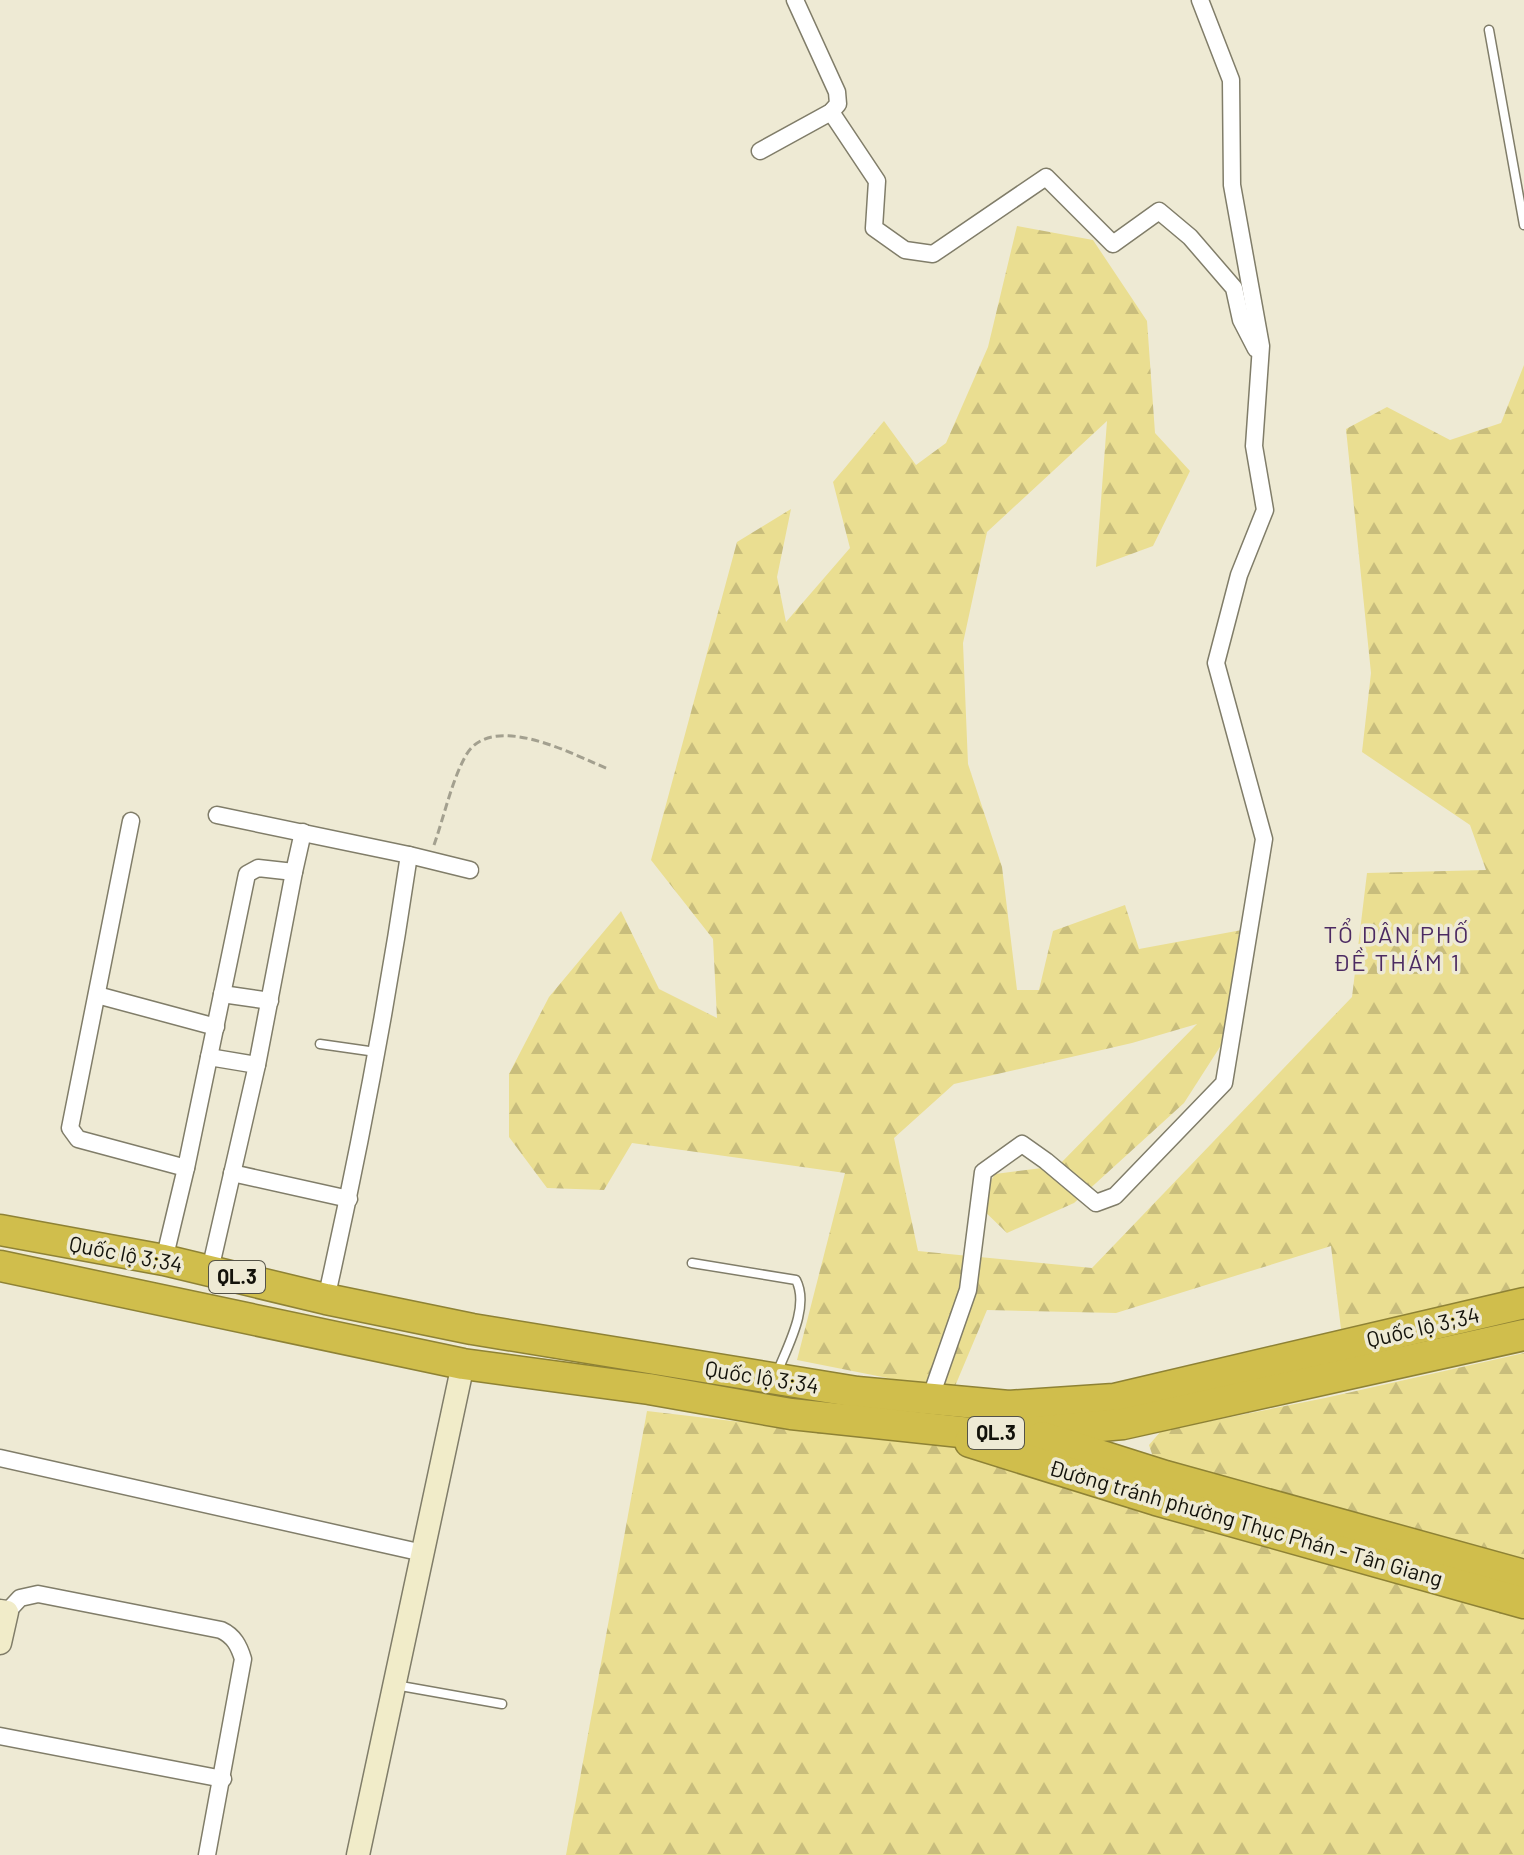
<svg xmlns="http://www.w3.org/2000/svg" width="1524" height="1855" font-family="Barlow,sans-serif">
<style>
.forest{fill:url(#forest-firs)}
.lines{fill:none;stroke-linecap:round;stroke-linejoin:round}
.lane-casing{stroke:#807d69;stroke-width:11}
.street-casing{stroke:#807d69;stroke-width:19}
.secondary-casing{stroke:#807d69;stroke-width:25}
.highway-casing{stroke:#8e8235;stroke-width:33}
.path{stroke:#a3a08f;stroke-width:3;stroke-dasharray:8 4;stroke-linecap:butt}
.lane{stroke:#fff;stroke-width:8}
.street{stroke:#fff;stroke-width:16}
.secondary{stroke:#f1ecc9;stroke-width:22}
.highway{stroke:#d0be4c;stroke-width:30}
.labels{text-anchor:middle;stroke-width:7;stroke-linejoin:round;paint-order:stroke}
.shield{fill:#eeead4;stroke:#555347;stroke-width:2}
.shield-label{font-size:20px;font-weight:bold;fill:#13120a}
.street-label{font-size:22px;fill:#13120a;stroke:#eeead4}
.neighbourhood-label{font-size:24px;letter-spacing:2px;fill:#4c2a62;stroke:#eeead4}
</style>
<defs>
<pattern id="forest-firs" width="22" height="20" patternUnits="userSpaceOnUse" patternTransform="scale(2)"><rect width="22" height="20" fill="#eade91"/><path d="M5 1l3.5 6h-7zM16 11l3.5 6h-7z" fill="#c8bd7c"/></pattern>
</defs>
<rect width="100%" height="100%" fill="#eeead4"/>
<!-- forest -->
<g class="forest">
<path d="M 1017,226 L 1093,240 L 1147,321 L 1155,433 L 1190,471 L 1153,546 L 1096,567 L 1107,421 L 987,532 L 963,643 L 968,764 L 1002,867 L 1017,990 L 1039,990 L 1053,931 L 1125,905 L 1139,949 L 1258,927 L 1236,1022 L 1184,1103 L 1074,1203 L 1007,1233 L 977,1204 L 995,1174 L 1058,1166 L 1197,1024 L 1132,1043 L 954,1084 L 894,1138 L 918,1251 L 1092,1268 L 1352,997 L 1367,873 L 1486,870 L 1470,825 L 1362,752 L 1371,673 L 1346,429 L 1387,407 L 1450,440 L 1501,423 L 1524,365 L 1524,1299 L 1341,1329 L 1331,1246 L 1116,1313 L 987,1310 L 953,1391 L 797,1360 L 845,1173 L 632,1143 L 604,1190 L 547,1188 L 509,1137 L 509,1074 L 549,997 L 621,911 L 659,989 L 717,1018 L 713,939 L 651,860 L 737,542 L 791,509 L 777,577 L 786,622 L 850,548 L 833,482 L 884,421 L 916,465 L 946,443 L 988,347 Z"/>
<path d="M 1524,1353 L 1524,1568 L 1154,1460 L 1149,1445 L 1161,1431 L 1325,1398 Z"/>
<path d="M 647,1411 L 956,1447 L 1524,1612 L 1524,1855 L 566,1855 Z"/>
</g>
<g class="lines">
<!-- lane casing -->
<g class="lane-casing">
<g id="lane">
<path d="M 1489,30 L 1524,225"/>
<path d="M 320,1044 L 376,1052"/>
<path d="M 692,1263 L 796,1280 C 810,1307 787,1347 777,1373"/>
<path d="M 395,1685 L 502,1704"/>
</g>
</g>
<!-- street casing -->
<g class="street-casing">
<g id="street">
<path d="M 831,112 L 877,181 L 874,228 L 905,250 L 933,254 L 1046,177 L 1113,244 L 1159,211 L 1190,237 L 1234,288 L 1241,320 L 1256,349"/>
<path d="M 760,151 L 831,112 L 838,104 L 837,92 L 795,0"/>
<path d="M 217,815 L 409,855 C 387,1004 359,1152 326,1299"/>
<path d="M 131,821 L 70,1128 L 78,1139 L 186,1168"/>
<path d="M 409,855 L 470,870"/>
<path d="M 222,994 L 270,1001"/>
<path d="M 97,995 L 216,1027"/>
<path d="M 209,1057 L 257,1065"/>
<path d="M 232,1173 L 349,1199"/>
<path d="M 164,1260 L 186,1168 L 247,874 L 258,868 L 294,872 L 303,832"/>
<path d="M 210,1270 L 257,1065 L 294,872"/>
<path d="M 930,1399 L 968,1290 L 983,1172 L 1022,1144 L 1046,1161 L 1096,1203 L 1115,1196 L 1224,1083 L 1264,839 L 1216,663 L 1239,575 L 1265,510 L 1254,446 L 1261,346 L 1232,185 L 1231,80 L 1200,0"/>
<path d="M 0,1458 L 423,1553"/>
<path d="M 7,1612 L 20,1598 L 38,1594 L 221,1630 C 234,1636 239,1646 243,1659 L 207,1855"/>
<path d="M 0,1736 L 223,1779"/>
</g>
</g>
<!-- secondary casing -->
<g class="secondary-casing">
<g id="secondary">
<path d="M 0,1611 L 7,1612 L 0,1643"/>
<path d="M 358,1855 L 463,1364"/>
</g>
</g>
<!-- highway casing -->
<g class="highway-casing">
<g id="highway">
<path d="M 0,1230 L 164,1260 L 326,1299 L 472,1329 L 857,1392 L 1009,1406 L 1114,1399 L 1524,1303"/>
<path d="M 0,1266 L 463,1364 L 649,1389 L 791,1414 L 970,1433 L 1023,1433 L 1123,1424 L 1524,1335"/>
<path d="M 1042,1437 L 1165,1476 L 1524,1575"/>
<path d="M 970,1442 L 1156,1500 L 1524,1603"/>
</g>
</g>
<!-- path -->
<path class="path" d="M 434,845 C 444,817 451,783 465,757 C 490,709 574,755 608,769"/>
<!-- lane -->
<use href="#lane" class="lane"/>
<!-- street -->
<use href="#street" class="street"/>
<!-- secondary -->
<use href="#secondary" class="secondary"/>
<!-- highway -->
<use href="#highway" class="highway"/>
</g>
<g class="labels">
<!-- shield labels -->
<g class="shield">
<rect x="209" y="1261" width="56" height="32" rx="6"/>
<rect x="968" y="1417" width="56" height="32" rx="6"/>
</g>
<g class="shield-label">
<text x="237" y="1284">QL.3</text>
<text x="996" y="1440">QL.3</text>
</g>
<!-- street labels -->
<g class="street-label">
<text transform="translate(126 1254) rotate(11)" y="8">Quốc lộ 3;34</text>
<text transform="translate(1423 1327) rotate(-13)" y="8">Quốc lộ 3;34</text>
<text transform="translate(762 1377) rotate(9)" y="8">Quốc lộ 3;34</text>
<text transform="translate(1246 1523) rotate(16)" y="8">Đường tránh phường Thục Phán - Tân Giang</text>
</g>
<!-- neighbourhood labels -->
<g class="neighbourhood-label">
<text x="1397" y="943">TỔ DÂN PHỐ<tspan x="1397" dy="28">ĐỀ THÁM 1</tspan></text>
</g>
</g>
</svg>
